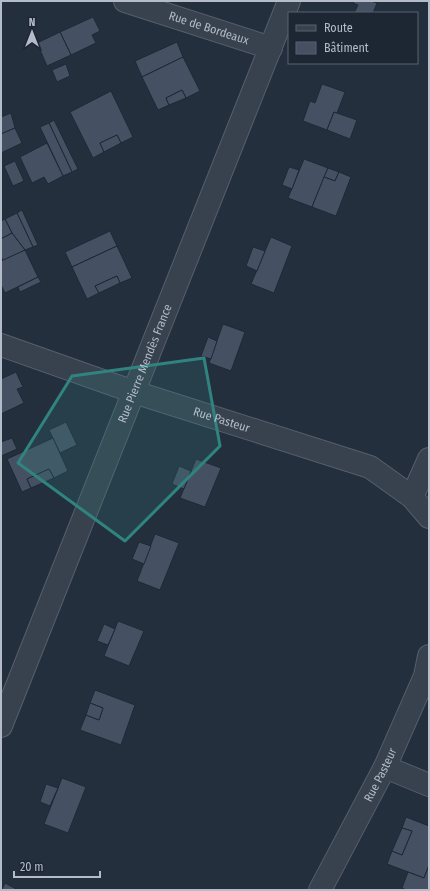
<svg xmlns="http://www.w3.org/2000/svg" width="430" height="891" font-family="'Fira Sans Condensed',sans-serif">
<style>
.building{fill:#455162;stroke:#1f2835}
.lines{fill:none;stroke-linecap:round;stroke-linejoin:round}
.minor-casing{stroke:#565f6c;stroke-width:24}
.minor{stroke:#38414e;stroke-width:22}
.marked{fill:#308480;fill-opacity:0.2;stroke:#308480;stroke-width:3;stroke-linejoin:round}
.labels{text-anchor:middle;stroke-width:3;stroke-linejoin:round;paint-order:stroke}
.street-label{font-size:12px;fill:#b4bcc9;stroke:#1d2633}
</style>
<rect width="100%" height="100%" fill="#242f3e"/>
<!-- building -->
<g class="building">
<path d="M 354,1 L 371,1 L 377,3 L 373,13 L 354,13 L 358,5 L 353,3 Z"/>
<path d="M 93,17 L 100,31 L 92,35 L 96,43 L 71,55 L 60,32 Z"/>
<path d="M 60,32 L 71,55 L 47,66 L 37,43 Z"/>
<path d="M 177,42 L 183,57 L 142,77 L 135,61 Z"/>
<path d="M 183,57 L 200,91 L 186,98 L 182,90 L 166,98 L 169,105 L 158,110 L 142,77 Z"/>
<path d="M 66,64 L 70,76 L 57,82 L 52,70 Z"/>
<path d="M 322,84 L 345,92 L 337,113 L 334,112 L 327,130 L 303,121 L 310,101 L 315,103 Z"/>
<path d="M 182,90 L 186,98 L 169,105 L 166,98 Z"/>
<path d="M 111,91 L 133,137 L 121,143 L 117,135 L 100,143 L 104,152 L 93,158 L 70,112 Z"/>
<path d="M 334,112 L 357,120 L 350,139 L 327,130 Z"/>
<path d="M 11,113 L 15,128 L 1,134 L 1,117 Z"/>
<path d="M 54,120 L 78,169 L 72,172 L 49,123 Z"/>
<path d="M 49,123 L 72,172 L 63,176 L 40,127 Z"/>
<path d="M 15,128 L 22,143 L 1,153 L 1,134 Z"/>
<path d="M 117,135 L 121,143 L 104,152 L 100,143 Z"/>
<path d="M 47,143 L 63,176 L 48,184 L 44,177 L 32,183 L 20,157 Z"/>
<path d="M 304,159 L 328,168 L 312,207 L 288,198 Z"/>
<path d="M 15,161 L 24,181 L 13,186 L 4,166 Z"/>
<path d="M 289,167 L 299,170 L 292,189 L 282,185 Z"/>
<path d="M 328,168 L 339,172 L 335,181 L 324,177 Z"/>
<path d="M 339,172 L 351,177 L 336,216 L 312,207 L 324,177 L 335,181 Z"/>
<path d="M 22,210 L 38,245 L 33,247 L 17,213 Z"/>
<path d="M 17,213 L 33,247 L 25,250 L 12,233 L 5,219 Z"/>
<path d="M 5,219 L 12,233 L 1,239 L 1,221 Z"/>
<path d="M 110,231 L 117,246 L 72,267 L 65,252 Z"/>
<path d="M 12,233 L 25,250 L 3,261 L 1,256 L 1,239 Z"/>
<path d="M 271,237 L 292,246 L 274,293 L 251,284 Z"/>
<path d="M 117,246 L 132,278 L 120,283 L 117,276 L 95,286 L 99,293 L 87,299 L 72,267 Z"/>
<path d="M 253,247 L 265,251 L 257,271 L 246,266 Z"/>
<path d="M 25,250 L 38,277 L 5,293 L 1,285 L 1,261 Z"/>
<path d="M 117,276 L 120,283 L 99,293 L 95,286 Z"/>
<path d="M 38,277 L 41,282 L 20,292 L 18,287 Z"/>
<path d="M 223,324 L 245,332 L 231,371 L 209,363 Z"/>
<path d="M 208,337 L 217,341 L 211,359 L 201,356 Z"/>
<path d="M 16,372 L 23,387 L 17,389 L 24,403 L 1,414 L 1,379 Z"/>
<path d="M 66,422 L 77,445 L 60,453 L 49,430 Z"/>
<path d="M 12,438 L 17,449 L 1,456 L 1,442 Z"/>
<path d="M 53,438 L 68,471 L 54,478 L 49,469 L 27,479 L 31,488 L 22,492 L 7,459 Z"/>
<path d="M 196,459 L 221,468 L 205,507 L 180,498 Z"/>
<path d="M 179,466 L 191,471 L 184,489 L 172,484 Z"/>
<path d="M 49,469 L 54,478 L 31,488 L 27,479 Z"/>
<path d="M 155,534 L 179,543 L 160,590 L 137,581 Z"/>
<path d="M 139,542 L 151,546 L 144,564 L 132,559 Z"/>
<path d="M 118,621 L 144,631 L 129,666 L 104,656 Z"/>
<path d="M 104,624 L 115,629 L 108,645 L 97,641 Z"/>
<path d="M 95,690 L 135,705 L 121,745 L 80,730 L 86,715 L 99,720 L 103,708 L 90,703 Z"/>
<path d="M 90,703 L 103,708 L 99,720 L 86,715 Z"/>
<path d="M 62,778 L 86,787 L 68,833 L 44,824 Z"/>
<path d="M 46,784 L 58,788 L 50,806 L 40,802 Z"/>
<path d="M 406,817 L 429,826 L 429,865 L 424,878 L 387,864 L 392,851 L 402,855 L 412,831 L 402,828 Z"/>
<path d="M 402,828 L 412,831 L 402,855 L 392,851 Z"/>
<path d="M 429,865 L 429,890 L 406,890 L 402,888 L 408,872 L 424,878 Z"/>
<path d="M 5,883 L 18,890 L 2,890 Z"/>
</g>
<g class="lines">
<!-- minor casing -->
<g class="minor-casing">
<g id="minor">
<path id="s1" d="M 125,1 L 271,48"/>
<path id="s2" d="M 1,345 L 134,392 L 370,467 L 412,497 L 429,517"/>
<path d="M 412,497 L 429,459"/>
<path id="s3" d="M 1,726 L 289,1"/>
<path d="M 385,767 L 429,785"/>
<path id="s4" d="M 320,890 L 385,767 L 425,676 L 429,656"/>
</g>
</g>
<!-- minor -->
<use href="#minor" class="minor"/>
</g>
<!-- marked area -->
<path class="marked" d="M 204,358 L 220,446 L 125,541 L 18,463 L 72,376 Z"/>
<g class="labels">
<!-- street labels -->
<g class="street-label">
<text dy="4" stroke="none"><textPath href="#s1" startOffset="88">Rue de Bordeaux</textPath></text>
<text dy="4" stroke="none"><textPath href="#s3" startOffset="390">Rue Pierre Mendès France</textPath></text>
<text dy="4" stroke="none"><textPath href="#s2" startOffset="233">Rue Pasteur</textPath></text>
<text dy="4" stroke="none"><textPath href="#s4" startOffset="130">Rue Pasteur</textPath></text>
</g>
</g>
<!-- border -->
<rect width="430" height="891" fill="none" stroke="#b4bcc9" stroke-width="4"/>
<!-- legend -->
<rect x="288" y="12" width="130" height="52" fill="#1d2633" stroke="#59626f"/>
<rect x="296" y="25" width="20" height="6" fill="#38414e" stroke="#59626f"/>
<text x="324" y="32" font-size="12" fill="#b4bcc9">Route</text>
<rect x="296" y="42" width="20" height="12" fill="#455162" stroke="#59626f"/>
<text x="324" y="52" font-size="12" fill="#b4bcc9">Bâtiment</text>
<!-- north arrow -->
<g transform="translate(32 32)" stroke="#1d2633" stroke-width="3" paint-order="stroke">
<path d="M0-3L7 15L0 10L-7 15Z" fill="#b4bcc9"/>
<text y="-6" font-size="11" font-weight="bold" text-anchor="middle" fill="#b4bcc9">N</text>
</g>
<!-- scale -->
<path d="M14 871v6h86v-6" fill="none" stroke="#b4bcc9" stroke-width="2"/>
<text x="20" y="871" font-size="12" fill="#b4bcc9" stroke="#1d2633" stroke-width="3" paint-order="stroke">20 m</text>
</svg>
